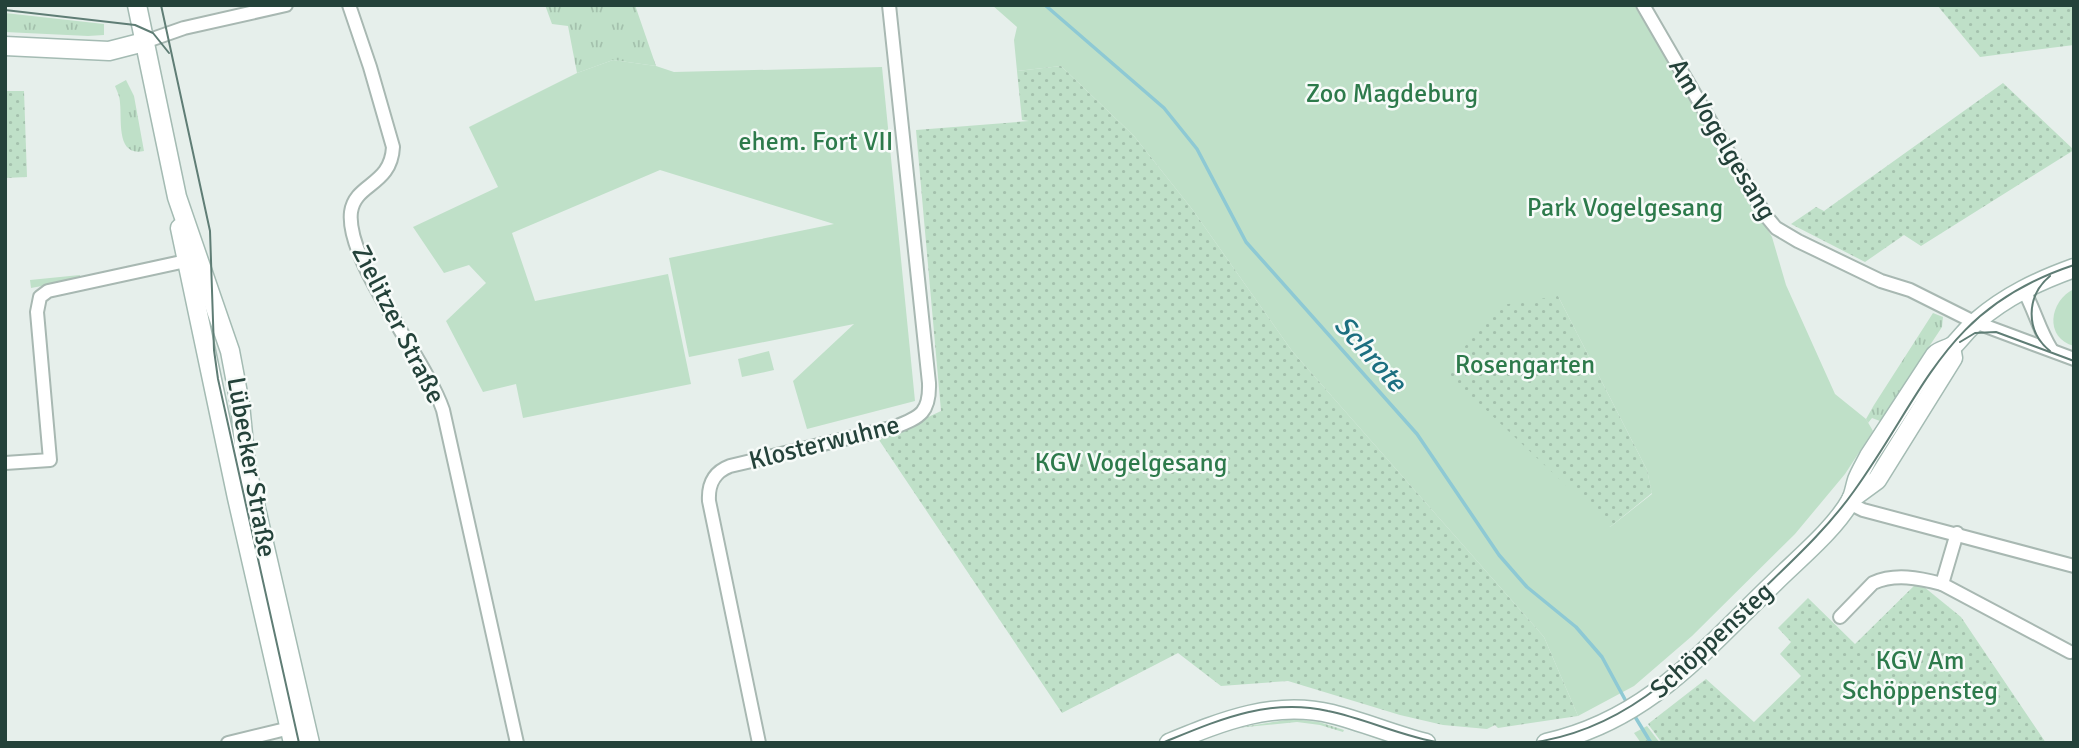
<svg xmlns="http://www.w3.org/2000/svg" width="2079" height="748" font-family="Signika,sans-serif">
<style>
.grass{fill:url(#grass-tufts)}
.park{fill:#bfe0c8;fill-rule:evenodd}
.garden{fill:url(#garden-dots)}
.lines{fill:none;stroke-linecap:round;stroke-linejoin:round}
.stream{stroke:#8ec9d4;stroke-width:3.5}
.street-casing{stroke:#a8b8b2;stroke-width:16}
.secondary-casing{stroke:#a4bbb3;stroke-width:21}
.street{stroke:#fff;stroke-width:12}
.secondary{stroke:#fff;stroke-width:18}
.tram{stroke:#5f7d75;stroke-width:2}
.labels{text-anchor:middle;stroke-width:5;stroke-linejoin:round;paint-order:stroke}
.park-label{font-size:26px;fill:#2d7a4b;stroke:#f7fbf9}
.street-label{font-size:26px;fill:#24423a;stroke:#f7fbf9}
.water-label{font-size:28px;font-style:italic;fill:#1c6f80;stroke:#f7fbf9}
</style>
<defs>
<pattern id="grass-tufts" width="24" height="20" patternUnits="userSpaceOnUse" patternTransform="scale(1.75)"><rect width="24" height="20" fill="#bfe0c8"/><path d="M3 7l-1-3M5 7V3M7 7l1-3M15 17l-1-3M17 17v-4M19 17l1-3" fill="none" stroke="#a4c1ad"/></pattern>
<pattern id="garden-dots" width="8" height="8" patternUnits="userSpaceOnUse" patternTransform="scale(1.75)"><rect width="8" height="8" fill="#bfe0c8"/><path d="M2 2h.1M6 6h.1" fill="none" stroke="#a4c1ad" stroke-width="1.8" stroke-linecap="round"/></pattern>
</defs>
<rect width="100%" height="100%" fill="#e6efeb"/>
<!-- grass -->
<g class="grass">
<path d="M 545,5 L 635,5 L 656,66 L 613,60 L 577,73 L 568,26 L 552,24 Z"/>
<path d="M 5,13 L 104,24 L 104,35 L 88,36 L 5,32 Z"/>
<path d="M 126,80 L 134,96 L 144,151 C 116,157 122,121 120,103 C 120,97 117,91 115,86 Z"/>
<path d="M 80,275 L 80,279 L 31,288 L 30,280 Z"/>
<path d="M 1933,313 L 1943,317 L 1942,327 L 1880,421 L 1872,418 L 1868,423 L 1866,419 L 1874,405 Z"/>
<path d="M 1292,719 L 1319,722 L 1344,730 L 1343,732 L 1320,725 L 1297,722 L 1236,728 Z"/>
<path d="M 1647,726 L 1660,743 L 1641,743 L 1634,733 Z"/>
</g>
<!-- park -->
<g class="park">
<path d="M 992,5 L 1634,5 L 1772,237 L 1786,285 L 1835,394 L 1866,419 L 1873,431 L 1845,474 L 1795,534 L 1692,636 L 1634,686 L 1578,716 L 1544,637 L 1292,351 L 1192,209 L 1134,136 L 1061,66 L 1017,71 L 1014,40 L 1017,27 ZM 1558,296 L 1647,470 L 1652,494 L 1610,527 Z"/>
<path d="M 613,60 L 656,66 L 674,72 L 882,67 L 915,401 L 807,429 L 793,381 L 854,324 L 689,357 L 669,258 L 834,224 L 660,170 L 512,233 L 535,301 L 668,274 L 691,384 L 523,418 L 516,384 L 483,392 L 446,321 L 486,283 L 469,265 L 444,273 L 413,227 L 498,187 L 469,127 L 577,73 Z"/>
<path d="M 2074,289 L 2074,346 C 2044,338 2049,301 2074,289 Z"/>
<path d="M 769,351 L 774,370 L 742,377 L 738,359 Z"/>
</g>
<!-- garden -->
<g class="garden">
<path d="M 1937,5 L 2074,5 L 2074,45 L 1980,57 Z"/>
<path d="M 1061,66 L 1134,136 L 1192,209 L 1292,351 L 1544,637 L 1578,716 L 1498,728 L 1495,725 L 1487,729 L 1443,725 L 1400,715 L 1288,681 L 1221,686 L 1178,653 L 1062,713 L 879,440 L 941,411 L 916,130 L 1029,121 L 1022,120 L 1017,71 Z"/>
<path d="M 2003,83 L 2074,150 L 1921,246 L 1904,235 L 1865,262 L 1791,224 L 1816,207 L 1824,211 Z"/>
<path d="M 5,91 L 24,91 L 27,177 L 5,178 Z"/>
<path d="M 1558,296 L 1647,470 L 1652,493 L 1610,527 L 1448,374 L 1477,327 L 1502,305 Z"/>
<path d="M 1918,582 L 1961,617 L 2046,743 L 1662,743 L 1648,724 L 1706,679 L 1754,722 L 1801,676 L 1780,654 L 1791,642 L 1778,628 L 1808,598 L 1855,644 Z"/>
</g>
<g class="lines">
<!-- stream -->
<g class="stream">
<path d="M 1045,5 L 1164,108 L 1197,149 L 1246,242 L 1417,434 L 1499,555 L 1527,587 L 1576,627 L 1602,657 L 1628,705"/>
<path d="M 1634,715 L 1651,743"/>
</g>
<!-- street casing -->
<g class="street-casing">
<g id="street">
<path d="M 349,5 L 370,67 L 393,147 C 391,186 355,183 351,212 C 345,261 425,357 443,410 L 517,743"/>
<path d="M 1643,5 L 1744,179 L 1766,216 L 1776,228 L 1798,241 L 1881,281 L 1910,290 L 1972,321 L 2074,359"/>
<path d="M 144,42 L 184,28 L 286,5"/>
<path d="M 2023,289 C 2034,308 2039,330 2051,349"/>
<path d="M 5,463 L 50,460 L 37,312 L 40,297 L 48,291 L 186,261"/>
<path d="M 1849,503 L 1863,510 L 2074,566"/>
<path d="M 1957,533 L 1942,584 L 2070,652"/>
<path d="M 1840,617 L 1873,583 C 1895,573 1919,578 1942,584"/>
<path d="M 228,743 L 290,728"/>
<path d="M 759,743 L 709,501 C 708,484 714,472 730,466 L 895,427 C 921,417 930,412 929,383 L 889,5"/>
</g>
</g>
<!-- secondary casing -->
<g class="secondary-casing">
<g id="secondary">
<path d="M 137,5 L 177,197 L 230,351 L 240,404 L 246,465 L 310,743"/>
<path d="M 5,46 L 109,51 L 144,42"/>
<path d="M 180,228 L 237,498 L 293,743"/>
<path d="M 1851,499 L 1877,480 L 1953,358 L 1951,347"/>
<path d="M 1169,743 C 1223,721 1274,700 1332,714 C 1364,722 1394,735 1426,743"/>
<path d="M 1546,743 C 1648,720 1702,652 1774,583 C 1798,559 1834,530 1851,500 C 1854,494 1855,486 1857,480 C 1860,472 1865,464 1869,456 L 1935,355 C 1941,349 1948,350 1954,345 C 1962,337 1968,328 1977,321 C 2006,296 2038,281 2074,268"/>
</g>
</g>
<!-- street -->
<use href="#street" class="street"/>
<!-- secondary -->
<use href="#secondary" class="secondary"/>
<!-- tram -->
<g class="tram">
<path d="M 161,5 L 210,231 L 214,350 L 218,379 L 299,743"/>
<path d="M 5,10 L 135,25 L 153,33 L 169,53"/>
<path d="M 2050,276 C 2026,296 2025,331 2050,351"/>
<path d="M 1960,342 L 1975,333 L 1996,332 L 2074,361"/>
<path d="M 1162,743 C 1216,721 1268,697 1328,711 C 1367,719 1403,737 1442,743"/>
<path d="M 1529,743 C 1631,730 1691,660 1760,592 C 1793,560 1827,529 1854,491 C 1926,391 1944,308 2074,265"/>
</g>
</g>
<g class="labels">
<!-- park labels -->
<g class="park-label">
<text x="1392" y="102">Zoo Magdeburg</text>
<text x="816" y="150">ehem. Fort VII</text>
<text x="1625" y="216">Park Vogelgesang</text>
<text x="1525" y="373">Rosengarten</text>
<text x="1131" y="471">KGV Vogelgesang</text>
<text x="1920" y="669">KGV Am<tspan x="1920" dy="30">Schöppensteg</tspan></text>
</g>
<!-- street labels -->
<g class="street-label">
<text transform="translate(1723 139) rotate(59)" y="9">Am Vogelgesang</text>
<text transform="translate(399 324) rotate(63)" y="9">Zielitzer Straße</text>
<text transform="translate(824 442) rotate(-14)" y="9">Klosterwuhne</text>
<text transform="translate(252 467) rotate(80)" y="9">Lübecker Straße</text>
<text transform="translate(1711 640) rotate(-43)" y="9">Schöppensteg</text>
</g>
<!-- water labels -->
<g class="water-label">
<text transform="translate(1371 353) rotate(48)" y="10">Schrote</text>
</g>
</g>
<!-- border -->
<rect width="2079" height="748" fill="none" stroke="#24423a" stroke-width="14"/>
</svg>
